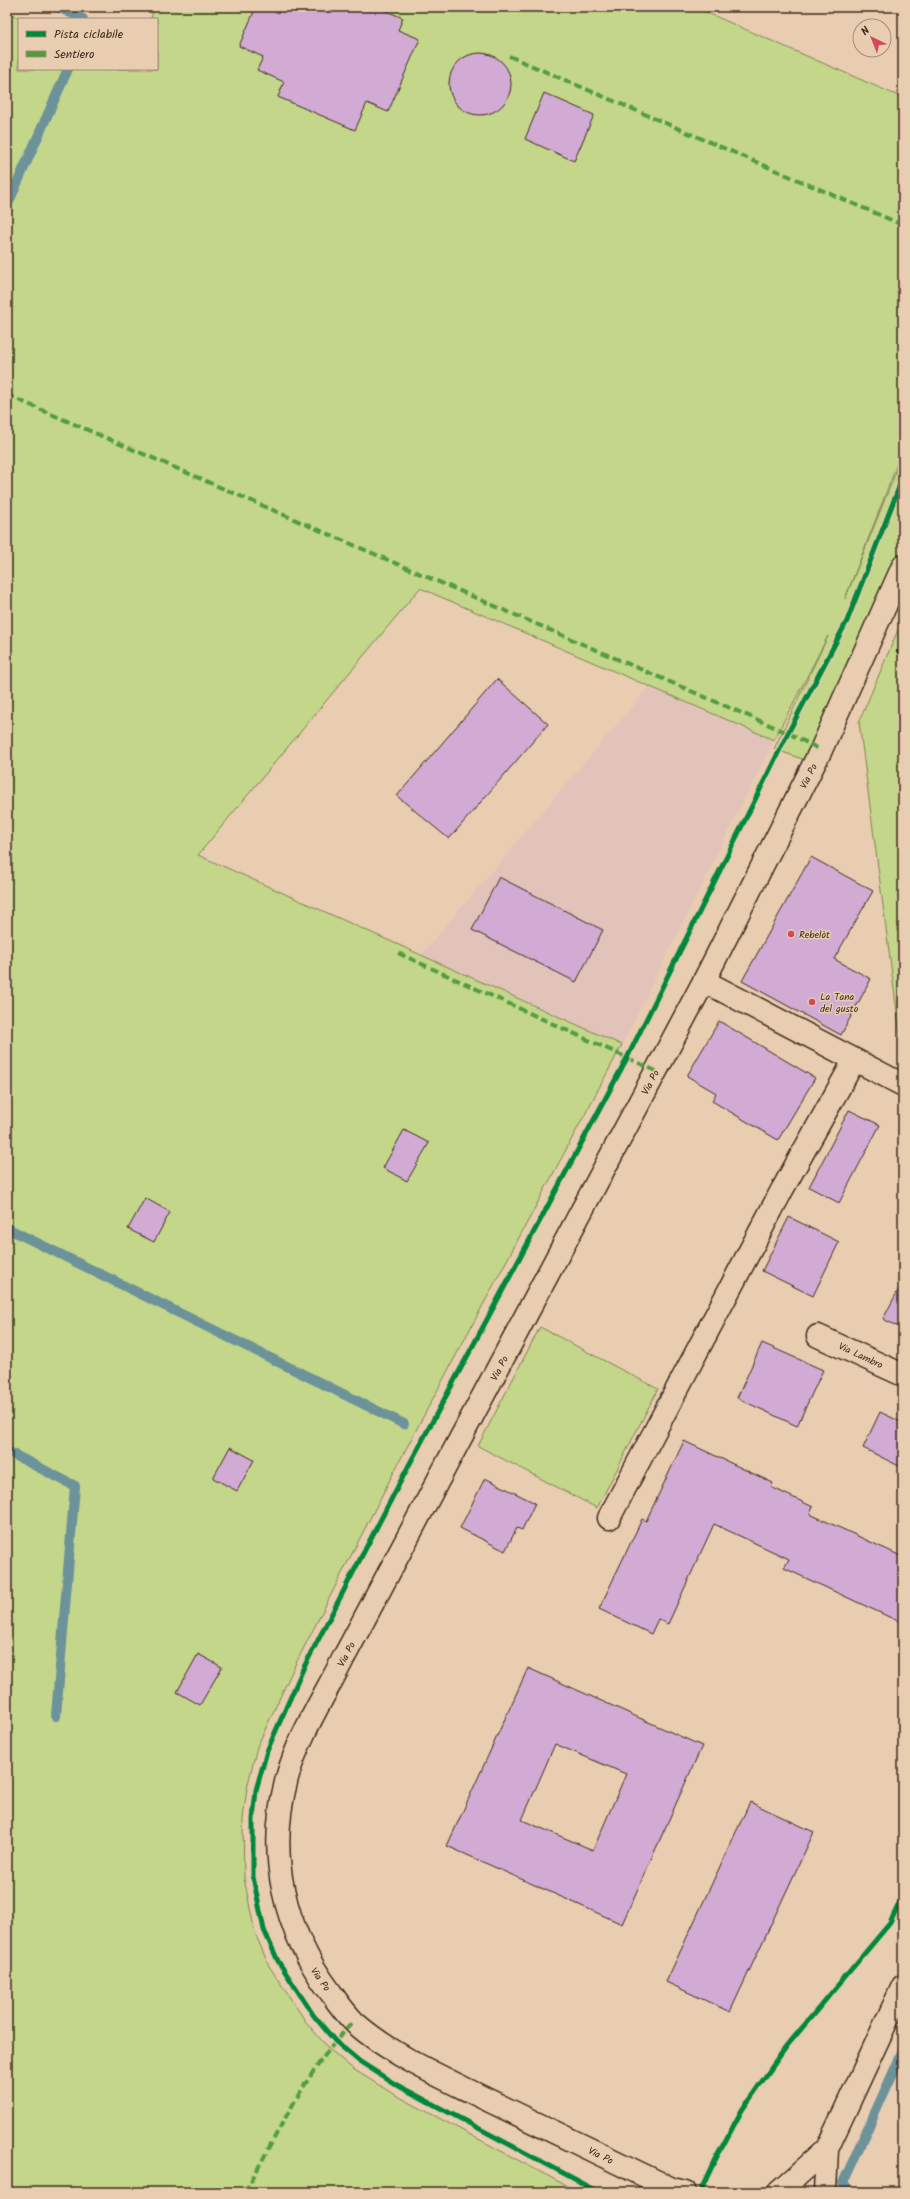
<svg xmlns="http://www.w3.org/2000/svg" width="910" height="2199" font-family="Kalam,sans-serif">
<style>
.built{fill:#e2c3ba}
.green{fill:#c3d68a;stroke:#7f8054}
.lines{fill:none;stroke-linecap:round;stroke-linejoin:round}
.stream{stroke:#6c929a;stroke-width:10}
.building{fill:#d1abd3;stroke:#3b2a1e;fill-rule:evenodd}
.street-casing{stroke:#3b2a1e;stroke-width:25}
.secondary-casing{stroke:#3b2a1e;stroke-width:25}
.path{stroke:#3b2a1e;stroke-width:2.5;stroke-dasharray:4 3;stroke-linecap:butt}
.street{stroke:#e9cdb0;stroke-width:22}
.secondary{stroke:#e9cdb0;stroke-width:22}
.quiet{stroke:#529c3f;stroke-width:4;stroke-dasharray:8 4;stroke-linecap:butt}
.cycleway-casing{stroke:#e9cdb0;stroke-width:8}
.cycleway{stroke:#00873e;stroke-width:5}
.poi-dot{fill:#d1495b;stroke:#e9cdb0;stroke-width:1.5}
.labels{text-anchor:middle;stroke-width:3;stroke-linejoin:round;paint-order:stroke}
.street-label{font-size:10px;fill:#3b2a1e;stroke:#e9cdb0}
.poi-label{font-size:10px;fill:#3b2a1e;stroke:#e9cdb0;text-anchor:start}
</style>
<rect width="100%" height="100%" fill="#e9cdb0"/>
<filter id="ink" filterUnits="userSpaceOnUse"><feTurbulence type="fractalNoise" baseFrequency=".025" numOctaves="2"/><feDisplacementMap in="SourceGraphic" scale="8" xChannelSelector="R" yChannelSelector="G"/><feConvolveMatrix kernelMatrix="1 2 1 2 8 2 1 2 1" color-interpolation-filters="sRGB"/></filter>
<g filter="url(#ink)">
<!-- built -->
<path class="built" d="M 649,687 L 774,740 L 622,1045 L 421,955 Z"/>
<!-- green -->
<g class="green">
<path d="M 154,7 L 694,7 L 903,98 L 903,449 L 845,599 L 903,454 L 903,568 L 816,764 L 774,749 L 828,636 L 774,740 L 420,588 L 198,855 L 622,1045 L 399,1462 L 295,1665 L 257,1747 L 247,1788 L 243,1819 L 244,1878 L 255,1933 L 269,1966 L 306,2022 L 328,2048 L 353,2069 L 390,2092 L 578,2192 L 7,2192 L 7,12 L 22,19 L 19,19 L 19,69 L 157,69 L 157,19 L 151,19 Z"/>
<path d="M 903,618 L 903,1058 L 859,722 Z"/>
<path d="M 540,1327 L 658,1389 L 597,1508 L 478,1446 Z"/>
</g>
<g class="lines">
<!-- stream -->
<g class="stream">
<path d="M 58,7 L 83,19"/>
<path d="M 7,206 L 68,69"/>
<path d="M 7,1228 L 404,1424"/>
<path d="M 7,1451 L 75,1486 L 56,1716"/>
<path d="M 849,2192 L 843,2183 L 903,2051"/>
</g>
</g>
<!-- building -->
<g class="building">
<path d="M 256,7 L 377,7 L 403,18 L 398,30 L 420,39 L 388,112 L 367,103 L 355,130 L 278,97 L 284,82 L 257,70 L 263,57 L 239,46 Z"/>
<circle cx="480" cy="84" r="31"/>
<path d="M 544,93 L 594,115 L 574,161 L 525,139 Z"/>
<path d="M 497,679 L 548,724 L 449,839 L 397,796 Z"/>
<path d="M 811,857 L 873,891 L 834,959 L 871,979 L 841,1035 L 742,981 Z"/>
<path d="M 499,877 L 603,930 L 576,982 L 472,930 Z"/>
<path d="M 719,1021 L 815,1078 L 778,1140 L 712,1101 L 716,1093 L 687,1076 Z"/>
<path d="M 849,1110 L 880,1125 L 839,1203 L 809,1187 Z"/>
<path d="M 404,1130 L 429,1143 L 407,1181 L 383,1168 Z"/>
<path d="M 145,1198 L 170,1212 L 154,1242 L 128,1229 Z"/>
<path d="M 789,1217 L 839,1242 L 813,1296 L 762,1271 Z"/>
<path d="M 903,1281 L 903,1329 L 883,1319 Z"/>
<path d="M 762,1343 L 823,1370 L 797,1426 L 737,1398 Z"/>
<path d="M 880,1412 L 903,1423 L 903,1468 L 863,1448 Z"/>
<path d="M 684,1441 L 773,1483 L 771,1487 L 813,1507 L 810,1514 L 903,1557 L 902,1623 L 784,1568 L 789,1559 L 714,1524 L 668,1624 L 658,1619 L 651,1634 L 599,1609 L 642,1519 L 646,1521 Z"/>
<path d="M 230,1447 L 254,1460 L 237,1491 L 213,1478 Z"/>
<path d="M 485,1478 L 535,1503 L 522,1530 L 517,1528 L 505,1551 L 460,1528 Z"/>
<path d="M 198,1654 L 222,1667 L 200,1705 L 177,1692 Z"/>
<path d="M 528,1668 L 702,1746 L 622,1924 L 447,1846 ZM 555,1744 L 626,1774 L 593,1850 L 522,1820 Z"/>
<path d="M 750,1802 L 814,1832 L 730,2012 L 666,1982 Z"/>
</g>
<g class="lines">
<!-- street casing -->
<g class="street-casing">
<g id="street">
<path d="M 704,981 L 903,1085"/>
<path d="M 818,1336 L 903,1375"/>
<path d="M 609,1518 L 782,1190 L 854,1061"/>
</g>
</g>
<!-- secondary casing -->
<g class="secondary-casing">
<g id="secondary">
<path d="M 685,2192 L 672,2189 C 611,2160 551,2130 490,2101 C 444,2078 394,2057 355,2023 C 346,2014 338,2003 331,1993 C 284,1931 266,1855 287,1778 C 298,1737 325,1695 344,1657 L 704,981 L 821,750 L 903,566"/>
<path d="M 779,2192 L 827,2149"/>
<path d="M 825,2192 L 827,2149 L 903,1986"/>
</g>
</g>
<!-- path -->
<path class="path" d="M 896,651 L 903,653"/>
<!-- street -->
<use href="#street" class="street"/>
<!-- secondary -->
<use href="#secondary" class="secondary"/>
<!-- quiet -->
<g class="quiet">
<path d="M 509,56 L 903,225"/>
<path d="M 7,395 L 788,733 L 821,750"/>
<path d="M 398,953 L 656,1071"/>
<path d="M 899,1083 L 903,1085"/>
<path d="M 245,2192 C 278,2133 306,2070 354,2021"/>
</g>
<!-- cycleway casing -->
<g class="cycleway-casing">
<g id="cycleway">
<path d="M 599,2192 L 395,2084 L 359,2061 L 335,2041 L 314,2016 L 278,1961 L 264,1930 L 253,1877 L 253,1819 L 256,1790 L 267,1751 L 303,1669 L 408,1467 L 627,1058 L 788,733 L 847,621 L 903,477"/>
<path d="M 700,2192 L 714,2162 L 742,2110 L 786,2047 L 890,1923 L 903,1895"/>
</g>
</g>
<!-- cycleway -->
<use href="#cycleway" class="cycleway"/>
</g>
</g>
<!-- markers -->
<g class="poi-dot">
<circle cx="791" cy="934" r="4"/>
<circle cx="812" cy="1002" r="4"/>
</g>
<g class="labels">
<!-- street labels -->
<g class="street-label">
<text transform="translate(808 776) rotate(-63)" y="4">Via Po</text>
<text transform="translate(650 1082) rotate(-62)" y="4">Via Po</text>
<text transform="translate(861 1355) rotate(25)" y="4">Via Lambro</text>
<text transform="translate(499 1368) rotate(-62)" y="4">Via Po</text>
<text transform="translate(346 1654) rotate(-62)" y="4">Via Po</text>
<text transform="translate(321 1979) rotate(55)" y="4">Via Po</text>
<text transform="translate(601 2155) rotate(26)" y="4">Via Po</text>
</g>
<!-- poi labels -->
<g class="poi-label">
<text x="799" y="938">Rebelòt</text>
<text x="820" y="1000">La Tana<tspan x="820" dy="12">del gusto</tspan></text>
</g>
</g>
<!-- margin -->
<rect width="910" height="2199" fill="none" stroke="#e9cdb0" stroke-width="24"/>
<rect x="12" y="12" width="886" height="2175" fill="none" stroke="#3b2a1e" stroke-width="1.5" filter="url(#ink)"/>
<!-- legend -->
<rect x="18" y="18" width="140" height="52" fill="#e9cdb0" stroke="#a38c76"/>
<rect x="26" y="31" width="20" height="6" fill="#00873e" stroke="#a38c76"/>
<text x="54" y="38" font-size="12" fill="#3b2a1e">Pista ciclabile</text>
<rect x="26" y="51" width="20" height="6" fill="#529c3f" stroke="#a38c76"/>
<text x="54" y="58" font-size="12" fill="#3b2a1e">Sentiero</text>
<!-- north arrow -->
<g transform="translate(872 38) rotate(317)"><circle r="19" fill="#e9cdb0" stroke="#a38c76"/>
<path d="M0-3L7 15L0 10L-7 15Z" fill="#d1495b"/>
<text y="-6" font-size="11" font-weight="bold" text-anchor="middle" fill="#3b2a1e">N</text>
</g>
</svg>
